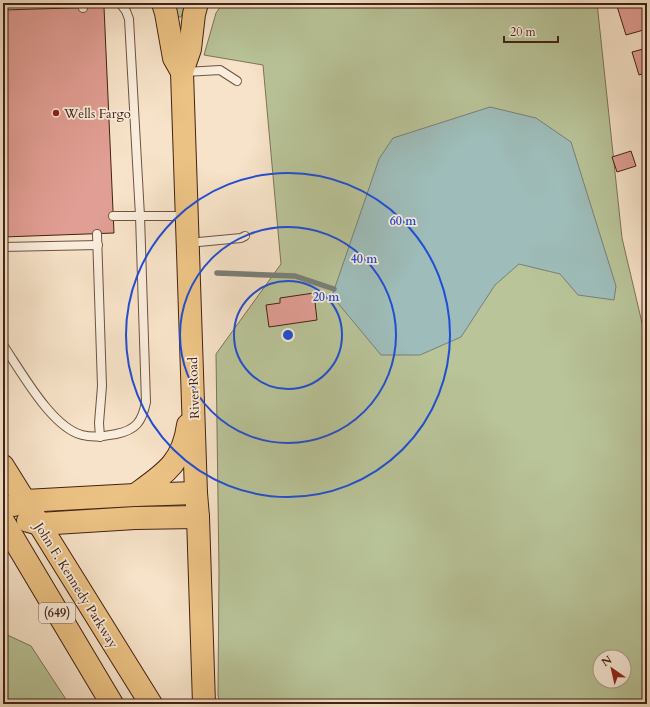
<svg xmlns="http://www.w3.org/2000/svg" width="650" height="707" font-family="Cardo,serif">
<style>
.green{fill:#b9c499;stroke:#7e7357;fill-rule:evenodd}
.water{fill:#9ebdba;stroke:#797f78}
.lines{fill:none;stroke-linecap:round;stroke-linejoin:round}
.stream{stroke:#797f78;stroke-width:5.5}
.building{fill:#e19e94;stroke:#422215}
.lane-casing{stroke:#6f5242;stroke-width:10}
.primary-casing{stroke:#422215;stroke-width:24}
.lane{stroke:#faeddc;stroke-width:8}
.primary{stroke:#ecc284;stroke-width:22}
.ring{fill:none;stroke:#1d4ed8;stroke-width:2}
.poi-dot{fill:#8f2418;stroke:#faeddc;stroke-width:1.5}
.labels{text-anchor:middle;stroke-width:3.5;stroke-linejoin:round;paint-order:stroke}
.shield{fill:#faeddc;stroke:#795f51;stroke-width:1}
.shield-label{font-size:12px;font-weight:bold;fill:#422215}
.poi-label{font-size:13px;fill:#422215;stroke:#faeddc;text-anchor:start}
.street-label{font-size:13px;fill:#422215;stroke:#faeddc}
.centre{fill:#1d4ed8;stroke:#faeddc;stroke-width:2}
.ring-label{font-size:12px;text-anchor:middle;font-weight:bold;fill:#1d4ed8;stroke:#faeddc;stroke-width:3.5;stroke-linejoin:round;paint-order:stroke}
</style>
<rect width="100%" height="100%" fill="#f7e3c9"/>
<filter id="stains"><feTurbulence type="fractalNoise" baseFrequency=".005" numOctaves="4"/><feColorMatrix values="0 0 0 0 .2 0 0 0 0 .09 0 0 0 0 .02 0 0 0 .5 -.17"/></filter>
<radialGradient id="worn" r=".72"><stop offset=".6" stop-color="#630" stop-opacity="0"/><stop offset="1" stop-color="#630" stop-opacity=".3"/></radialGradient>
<!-- green -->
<g class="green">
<path d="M 173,3 L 186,3 L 181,17 L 175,17 Z"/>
<path d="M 223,3 L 597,3 L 622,238 L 647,344 L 647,704 L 220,704 L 218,695 L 219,572 L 216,354 L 281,264 L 263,65 L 204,55 L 216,13 ZM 600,657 L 624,657 L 624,681 L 600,681 Z"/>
<path d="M 3,633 L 31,646 L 69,704 L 3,704 Z"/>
</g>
<!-- water -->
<path class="water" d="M 490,107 L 536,118 L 571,142 L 616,286 L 614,300 L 578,295 L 560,274 L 519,264 L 495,285 L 461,337 L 420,355 L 381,355 L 332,296 L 379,159 L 393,138 Z"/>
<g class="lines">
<!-- stream -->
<path class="stream" d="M 217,273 L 295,276 L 334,289"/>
</g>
<!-- building -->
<g class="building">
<path d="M 616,3 L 647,3 L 647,29 L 626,35 Z"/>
<path d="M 104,7 L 114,233 L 3,237 L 3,10 Z"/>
<path d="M 647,48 L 647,80 L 645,73 L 639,75 L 632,52 Z"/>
<path d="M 647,112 L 647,126 L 644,113 Z"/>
<path d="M 631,151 L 636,166 L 617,172 L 612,157 Z"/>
<path d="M 314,293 L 317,320 L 269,327 L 266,305 L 280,303 L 280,298 Z"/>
</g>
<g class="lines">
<!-- lane casing -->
<g class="lane-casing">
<g id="lane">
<path d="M 83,3 L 83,8"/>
<path d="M 185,72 L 220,70 L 237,81"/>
<path d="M 113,216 L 186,216"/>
<path d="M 97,234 L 102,386 L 99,423 L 100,437"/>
<path d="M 188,243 L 241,238 L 245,236"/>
<path d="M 3,247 L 98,245"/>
<path d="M 3,345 C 21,371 51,427 82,435 C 94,438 104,436 116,434 C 136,430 142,422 146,402 L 140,216 L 129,19 L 126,11 L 120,3"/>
</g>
</g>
<!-- primary casing -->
<g class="primary-casing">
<g id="primary">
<path d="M 163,3 L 166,13 L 174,58 L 182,72"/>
<path d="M 197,3 L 194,14 L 190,49 L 182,72 L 196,493 L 198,517 L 204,704"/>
<path d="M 3,466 L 151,704"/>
<path d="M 135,495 C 164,474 183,463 188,425"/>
<path d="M 14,505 L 25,501 L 135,495 L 196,493"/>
<path d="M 3,521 L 112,704"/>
<path d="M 28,521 L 39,524 L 135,518 L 198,517"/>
</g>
</g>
<!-- lane -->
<use href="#lane" class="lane"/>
<!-- primary -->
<use href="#primary" class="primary"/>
</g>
<!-- distance rings -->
<g class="ring">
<circle cx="288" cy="335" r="54"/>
<circle cx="288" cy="335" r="108"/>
<circle cx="288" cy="335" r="162"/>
</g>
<!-- markers -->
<circle class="poi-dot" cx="56" cy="113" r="4"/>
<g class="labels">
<!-- shield labels -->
<rect class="shield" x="39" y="603" width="36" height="20" rx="3"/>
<g class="shield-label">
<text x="57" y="617">(649)</text>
</g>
<!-- poi labels -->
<g class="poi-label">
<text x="64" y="118">Wells Fargo</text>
</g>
<!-- street labels -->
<g class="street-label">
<text transform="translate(193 388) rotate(-92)" y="5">River Road</text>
<text transform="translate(77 585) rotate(58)" y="5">John F. Kennedy Parkway</text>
</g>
</g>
<circle cx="288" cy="335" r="6" class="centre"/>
<g class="ring-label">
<text x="403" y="225">60 m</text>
<text x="364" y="263">40 m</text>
<text x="326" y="301">20 m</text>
</g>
<!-- margin -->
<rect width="650" height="707" fill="none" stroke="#f7e3c9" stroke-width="16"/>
<rect x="4" y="4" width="642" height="699" fill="none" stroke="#422215" stroke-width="2"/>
<rect x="8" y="8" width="634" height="691" fill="none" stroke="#422215"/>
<!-- north arrow -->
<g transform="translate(612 669) rotate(326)"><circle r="19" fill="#faeddc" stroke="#b09c8c"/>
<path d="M0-3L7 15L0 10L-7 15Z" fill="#8f2418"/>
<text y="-6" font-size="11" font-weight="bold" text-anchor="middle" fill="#422215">N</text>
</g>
<!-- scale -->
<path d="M504 36v6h54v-6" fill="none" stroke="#422215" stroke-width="2"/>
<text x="510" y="36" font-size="12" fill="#422215" stroke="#faeddc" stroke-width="3" paint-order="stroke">20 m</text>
<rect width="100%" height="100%" filter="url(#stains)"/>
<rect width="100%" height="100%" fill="url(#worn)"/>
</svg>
